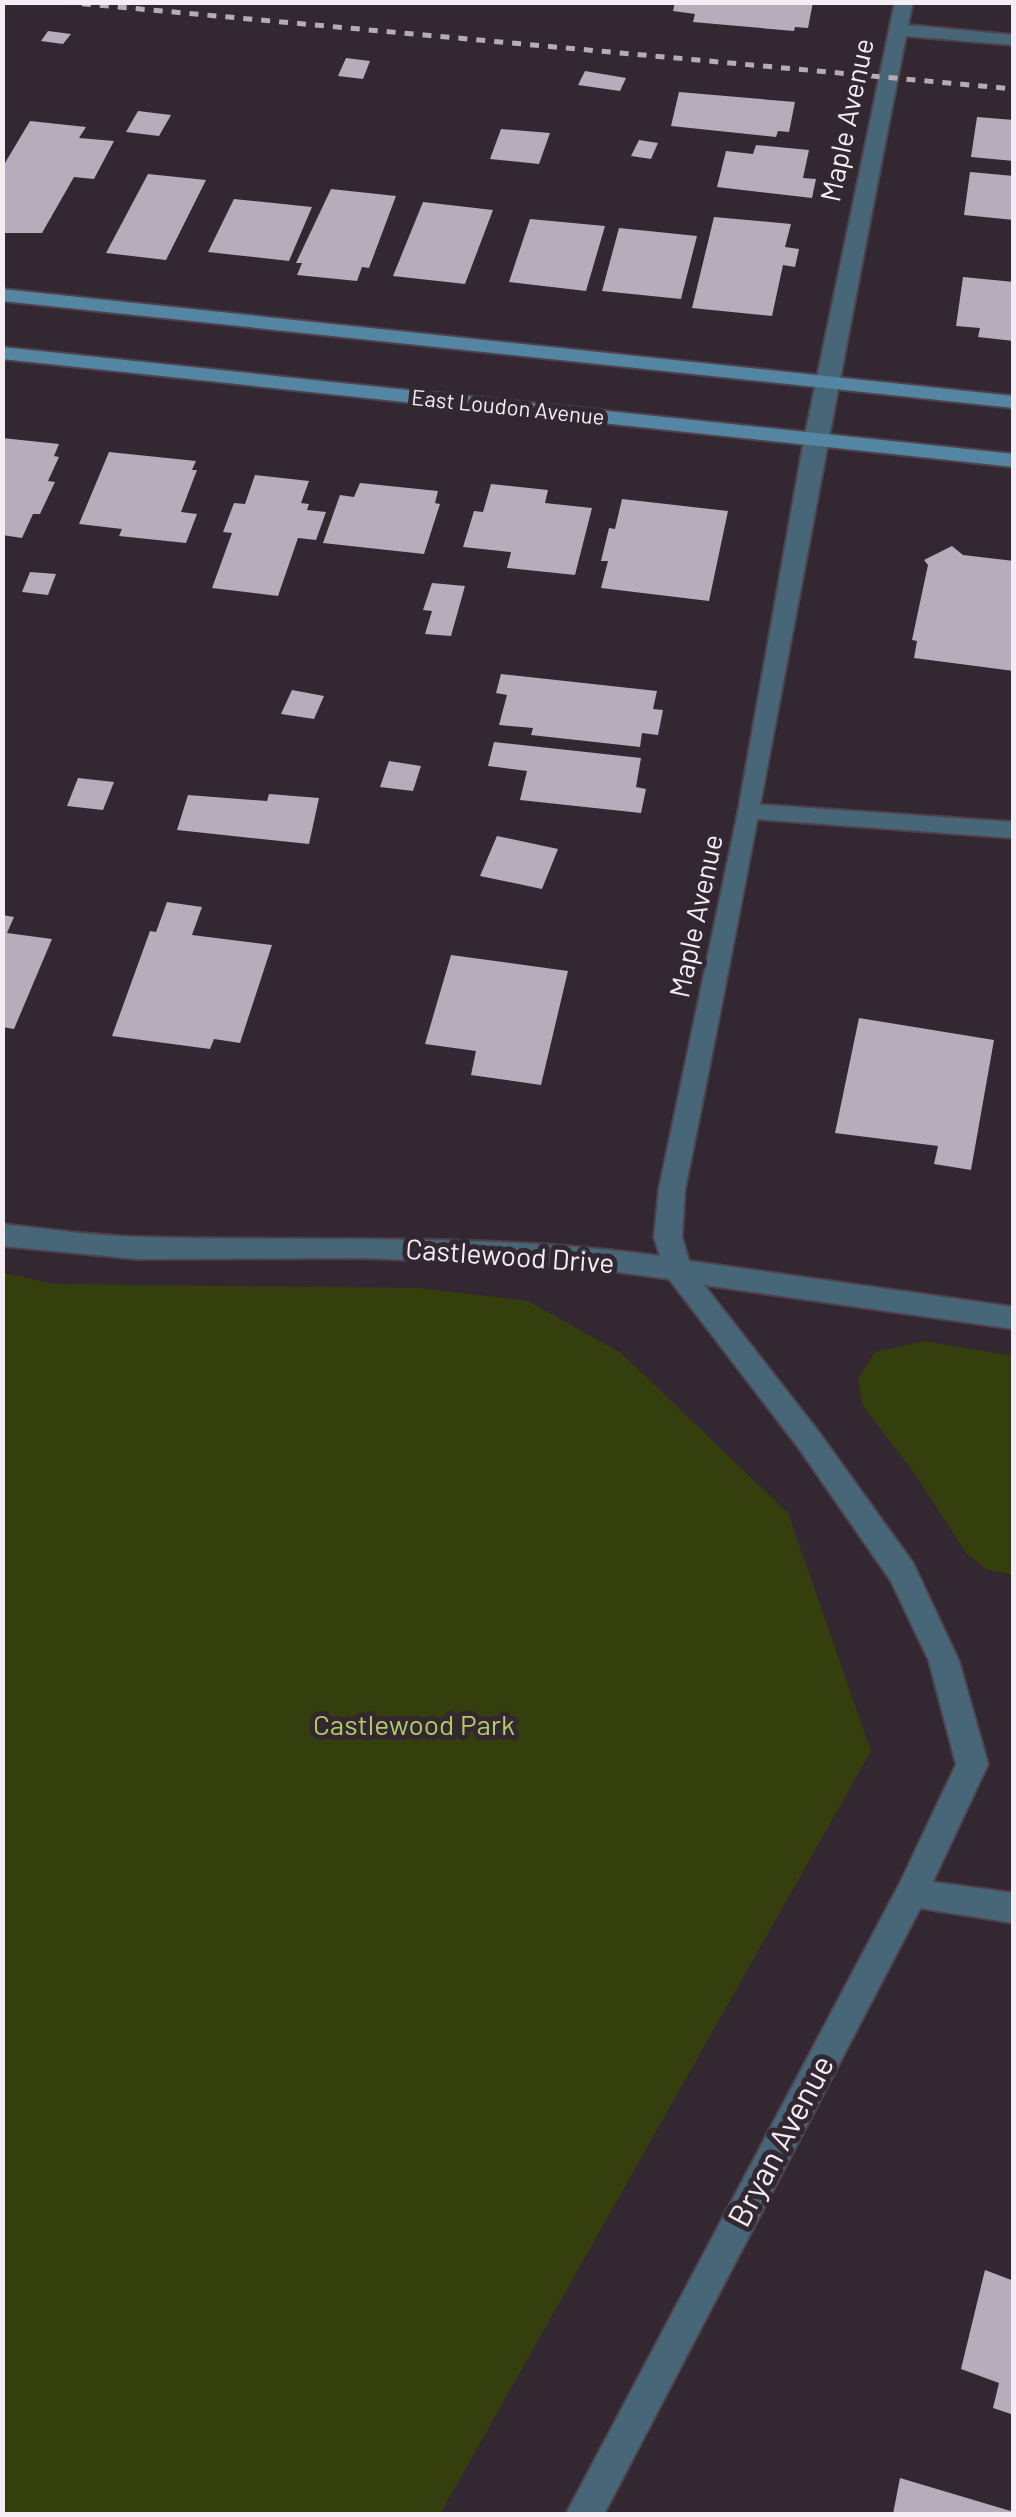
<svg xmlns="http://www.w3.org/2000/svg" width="1016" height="2517" font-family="Barlow,sans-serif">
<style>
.green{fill:#353f0e}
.building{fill:#b6acbc}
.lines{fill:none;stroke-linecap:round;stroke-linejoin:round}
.service-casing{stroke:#4e434d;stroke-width:4}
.minor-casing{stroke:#4e434d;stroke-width:4}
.tertiary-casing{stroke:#4e434d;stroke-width:4}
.secondary-casing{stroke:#4e434d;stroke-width:4}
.service{fill:#476678;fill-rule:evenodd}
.minor{fill:#476678;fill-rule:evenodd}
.tertiary{fill:#476678;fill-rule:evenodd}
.secondary{fill:#5486a3;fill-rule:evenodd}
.rail{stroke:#b5acb4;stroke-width:5;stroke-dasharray:9 9;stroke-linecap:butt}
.labels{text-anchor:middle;stroke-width:10;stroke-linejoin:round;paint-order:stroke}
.far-street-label{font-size:22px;fill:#f5edf4;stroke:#332732}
.street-label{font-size:28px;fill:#f5edf4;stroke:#332732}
.park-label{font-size:28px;fill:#b4cb65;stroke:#332732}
.near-street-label{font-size:32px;fill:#f5edf4;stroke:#332732}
</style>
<rect width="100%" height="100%" fill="#332732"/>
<!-- green -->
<g class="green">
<path d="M 3,1273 L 54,1284 L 419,1288 L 528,1301 L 621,1353 L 788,1513 L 871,1751 L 440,2514 L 3,2514 Z"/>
<path d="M 924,1341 L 1013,1356 L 1013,1575 L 986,1569 L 966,1553 L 915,1474 L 863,1406 L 858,1379 L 875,1352 Z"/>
</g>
<!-- building -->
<g class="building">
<path d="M 675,2 L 813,2 L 808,28 L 795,27 L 794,31 L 693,22 L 695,14 L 673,11 Z"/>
<path d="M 48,31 L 71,34 L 63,44 L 41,41 Z"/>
<path d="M 346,58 L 370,61 L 363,79 L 338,76 Z"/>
<path d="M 585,71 L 626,78 L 620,91 L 578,85 Z"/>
<path d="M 679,92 L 795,102 L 789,132 L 778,131 L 776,137 L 671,126 Z"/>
<path d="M 138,111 L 171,115 L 159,136 L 126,132 Z"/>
<path d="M 977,117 L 1014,120 L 1014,161 L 971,157 Z"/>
<path d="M 30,121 L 86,127 L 79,138 L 114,141 L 94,179 L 74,177 L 42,233 L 2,233 L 2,168 Z"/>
<path d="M 501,129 L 550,133 L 539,164 L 490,159 Z"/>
<path d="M 639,140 L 658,143 L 651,159 L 631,156 Z"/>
<path d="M 756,145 L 809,150 L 803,178 L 816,179 L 812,198 L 717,187 L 726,151 L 753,154 Z"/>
<path d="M 970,172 L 1014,176 L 1014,220 L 964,215 Z"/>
<path d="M 148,174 L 206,180 L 166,260 L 106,253 Z"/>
<path d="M 331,189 L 396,196 L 369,268 L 362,267 L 357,281 L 297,275 L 302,263 L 296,263 Z"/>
<path d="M 234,199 L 312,207 L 289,261 L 208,252 Z"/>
<path d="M 423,202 L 493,210 L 465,284 L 393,276 Z"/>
<path d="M 714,217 L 791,224 L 785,247 L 799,249 L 795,267 L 783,265 L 772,316 L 692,308 Z"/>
<path d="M 530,219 L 605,226 L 586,291 L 509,282 Z"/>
<path d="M 619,228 L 697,236 L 681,299 L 602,291 Z"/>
<path d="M 963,277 L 1014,282 L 1014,341 L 978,337 L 980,328 L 956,326 Z"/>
<path d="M 2,438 L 59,444 L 54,456 L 59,457 L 48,481 L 55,482 L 40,514 L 33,514 L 22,538 L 2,535 Z"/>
<path d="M 109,452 L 196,461 L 192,470 L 197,470 L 181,512 L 197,514 L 186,543 L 119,536 L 122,529 L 79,524 Z"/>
<path d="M 255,475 L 309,481 L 301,503 L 309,504 L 307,510 L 326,512 L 316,540 L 298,538 L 278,596 L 212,588 L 232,533 L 223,532 L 234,503 L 245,504 Z"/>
<path d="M 360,483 L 438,491 L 435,503 L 440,504 L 424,554 L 323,543 L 340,495 L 354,497 Z"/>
<path d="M 491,484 L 548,490 L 545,503 L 592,508 L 575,575 L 507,568 L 511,552 L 463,547 L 474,511 L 483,512 Z"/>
<path d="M 622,499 L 728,511 L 709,601 L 601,588 L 608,561 L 601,561 L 609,528 L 615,529 Z"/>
<path d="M 952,546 L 963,555 L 1014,561 L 1014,671 L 914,658 L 917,641 L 912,640 L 928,565 L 924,560 Z"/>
<path d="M 30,572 L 56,574 L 48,595 L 22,592 Z"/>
<path d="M 432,583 L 465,586 L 451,636 L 425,634 L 432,611 L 423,610 Z"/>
<path d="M 501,674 L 657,691 L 653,709 L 663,710 L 658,735 L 642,733 L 640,747 L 531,735 L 533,728 L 499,725 L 507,695 L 496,693 Z"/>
<path d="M 292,690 L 324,696 L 314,719 L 281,714 Z"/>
<path d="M 494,742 L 641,758 L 636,787 L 646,789 L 641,813 L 520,800 L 527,771 L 488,766 Z"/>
<path d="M 389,761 L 421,766 L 413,791 L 380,787 Z"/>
<path d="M 78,778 L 114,782 L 103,810 L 67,806 Z"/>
<path d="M 269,794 L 319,798 L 309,844 L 177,830 L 188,795 L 267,801 Z"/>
<path d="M 497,836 L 558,849 L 542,889 L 480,876 Z"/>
<path d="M 167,902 L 202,907 L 192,935 L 272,945 L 240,1043 L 214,1039 L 210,1049 L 112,1036 L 150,931 L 156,932 Z"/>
<path d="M 2,915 L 14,917 L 7,933 L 52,939 L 14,1029 L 2,1027 Z"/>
<path d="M 451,955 L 568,971 L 541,1085 L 471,1075 L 476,1051 L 425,1044 Z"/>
<path d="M 859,1018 L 994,1040 L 971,1170 L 934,1164 L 938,1146 L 835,1133 Z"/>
<path d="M 985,2270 L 1014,2281 L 1014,2415 L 993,2408 L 999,2383 L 961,2369 Z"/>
<path d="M 900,2478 L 1014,2512 L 1014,2514 L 893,2514 Z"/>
</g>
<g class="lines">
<!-- service casing -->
<g class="service-casing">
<path id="service" d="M 750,804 L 1014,822 L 1014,838 L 742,818 L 738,812 Z"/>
</g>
<!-- minor casing -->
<g class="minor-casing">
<g id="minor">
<path d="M 895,2 L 913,2 L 908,25 L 1014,35 L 1014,45 L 906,36 C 830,420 763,805 685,1189 L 682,1237 L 689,1261 L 1014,1307 L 1014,1329 L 704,1285 L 818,1431 L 913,1563 L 959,1661 L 988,1764 L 983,1774 L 972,1778 L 961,1774 L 956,1764 L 929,1661 L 891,1581 L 798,1447 L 669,1279 L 581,1267 L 364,1258 L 137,1259 L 2,1246 L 2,1224 C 48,1229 94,1236 140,1237 C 314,1242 487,1232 660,1256 L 654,1237 L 659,1189 L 738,812 L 804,440 Z"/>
<path d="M 911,1879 L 1014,1893 L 1014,1923 L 900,1905 L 895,1894 L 900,1883 Z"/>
</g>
</g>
<!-- tertiary casing -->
<g class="tertiary-casing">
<path id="tertiary" d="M 972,1750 L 983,1754 L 988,1764 L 922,1905 L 604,2514 L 566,2514 L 900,1883 L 961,1754 Z"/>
</g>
<!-- secondary casing -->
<g class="secondary-casing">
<g id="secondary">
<path d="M 2,289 L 1014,396 L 1014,408 L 2,301 Z"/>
<path d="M 2,347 L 1014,454 L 1014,467 L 2,359 Z"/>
</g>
</g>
<!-- service -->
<use href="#service" class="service"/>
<!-- minor -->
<use href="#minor" class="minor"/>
<!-- tertiary -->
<use href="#tertiary" class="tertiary"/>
<!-- secondary -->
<use href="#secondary" class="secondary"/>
<!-- rail -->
<path class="rail" d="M 64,2 L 1014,89"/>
</g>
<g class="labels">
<!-- far-street labels -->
<g class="far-street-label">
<text transform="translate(508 407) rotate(6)" y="8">East Loudon Avenue</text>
</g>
<!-- street labels -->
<g class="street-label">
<text transform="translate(847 120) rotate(-78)" y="10">Maple Avenue</text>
<text transform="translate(696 916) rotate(-78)" y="10">Maple Avenue</text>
<text transform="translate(510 1256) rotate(4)" y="10">Castlewood Drive</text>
</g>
<!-- park labels -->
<g class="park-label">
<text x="414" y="1735">Castlewood Park</text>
</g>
<!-- near-street labels -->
<g class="near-street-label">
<text transform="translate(781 2141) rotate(-62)" y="11">Bryan Avenue</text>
</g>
</g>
<!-- border -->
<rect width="1016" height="2517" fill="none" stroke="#f5edf4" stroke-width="10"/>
</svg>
